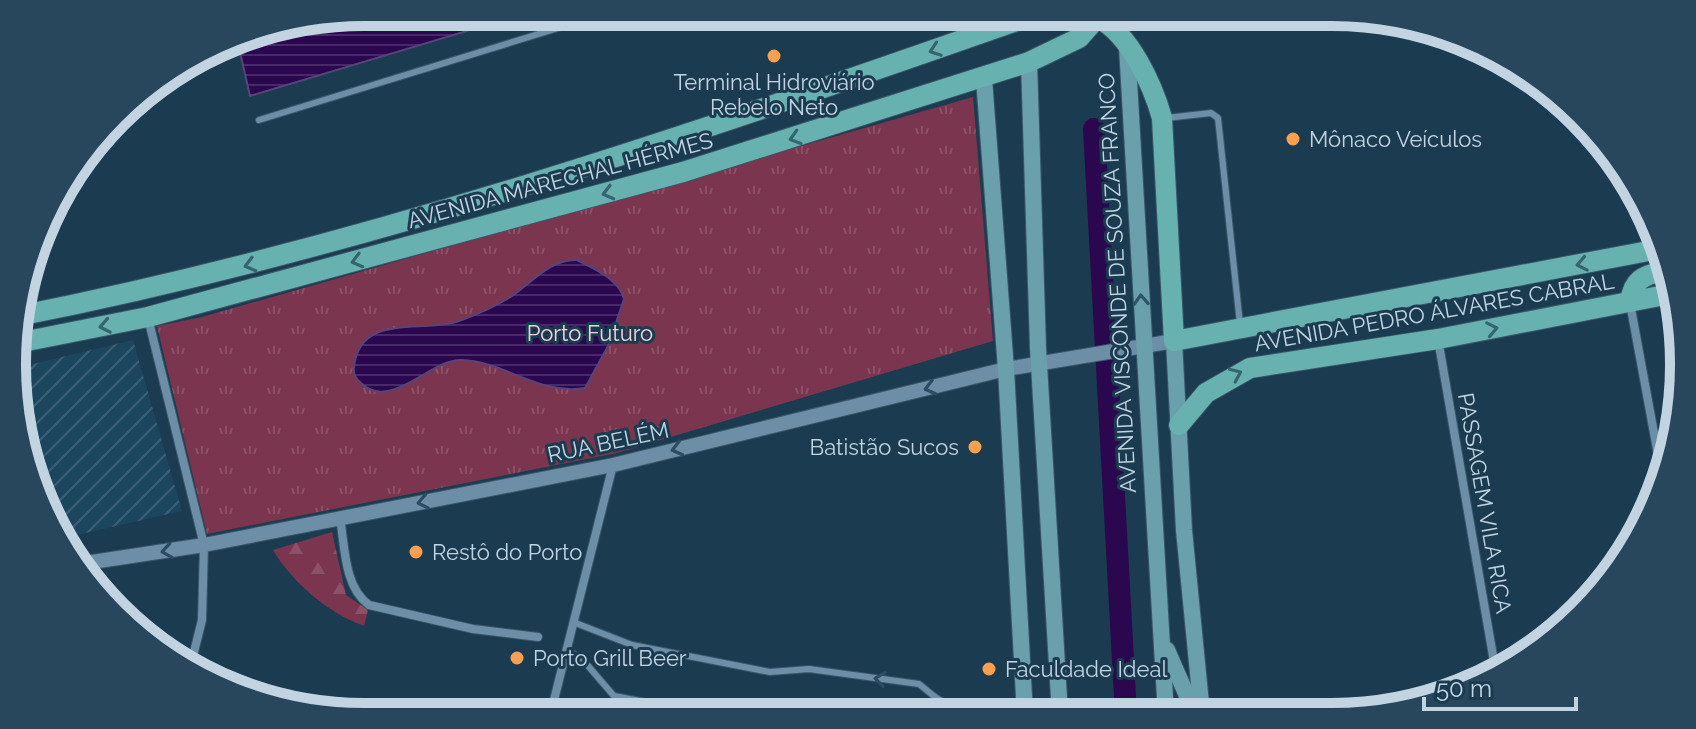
<svg xmlns="http://www.w3.org/2000/svg" width="1696" height="729" font-family="Raleway,sans-serif">
<style>
.industrial{fill:url(#industrial-furrows)}
.forest{fill:url(#forest-firs)}
.park{fill:url(#park-tufts)}
.water{fill:url(#water-rules);stroke:#58447b;stroke-width:2}
.lines{fill:none;stroke-linecap:round;stroke-linejoin:round}
.canal{stroke:#2a074f;stroke-width:22}
.service-casing{stroke:#3b5769;stroke-width:8}
.minor-casing{stroke:#3b5769;stroke-width:10}
.tertiary-casing{stroke:#3b5769;stroke-width:16}
.secondary-casing{stroke:#3b5769;stroke-width:18}
.primary-casing{stroke:#3b5769;stroke-width:22}
.service{stroke:#6c8ea6;stroke-width:6}
.minor{stroke:#6c8ea6;stroke-width:8}
.tertiary{stroke:#6c8ea6;stroke-width:14}
.secondary{stroke:#69a0ab;stroke-width:16}
.primary{stroke:#67b2b0;stroke-width:20}
.oneway{stroke:#366572}
.oneway2{stroke:#2e5467}
.oneway3{stroke:#2b4c61}
.poi-dot{fill:#fa9f4f;stroke:#1b3b50;stroke-width:3}
.labels{text-anchor:middle;stroke-width:6;stroke-linejoin:round;paint-order:stroke}
.poi-label{font-size:22px;fill:#c2d4e1;stroke:#1b3b50;text-anchor:start}
.street-label{font-size:22px;fill:#c2d4e1;stroke:#1b3b50}
.park-label{font-size:22px;fill:#f2d3dc;stroke:#1b3b50}
.rim{fill:none;stroke:#c2d4e1;stroke-width:10}
</style>
<defs>
<pattern id="industrial-furrows" width="10" height="10" patternUnits="userSpaceOnUse" patternTransform="scale(2)"><rect width="10" height="10" fill="#1c455e"/><path d="M-1 1l2-2M0 10L10 0M9 11l2-2" fill="none" stroke="#3b5f75"/></pattern>
<pattern id="forest-firs" width="22" height="20" patternUnits="userSpaceOnUse" patternTransform="scale(2)"><rect width="22" height="20" fill="#7b354f"/><path d="M5 1l3.5 6h-7zM16 11l3.5 6h-7z" fill="#8c5168"/></pattern>
<pattern id="park-tufts" width="24" height="20" patternUnits="userSpaceOnUse" patternTransform="scale(2)"><rect width="24" height="20" fill="#7b354f"/><path d="M3 7l-1-3M5 7V3M7 7l1-3M15 17l-1-3M17 17v-4M19 17l1-3" fill="none" stroke="#8c5168"/></pattern>
<pattern id="water-rules" width="6" height="5" patternUnits="userSpaceOnUse" patternTransform="scale(2)"><rect width="6" height="5" fill="#2a074f"/><path d="M0 2.5h6" fill="none" stroke="#472a68"/></pattern>
</defs>
<rect width="100%" height="100%" fill="#1b3b50"/>
<!-- industrial -->
<path class="industrial" d="M 133,340 L 182,511 L 59,539 L 15,411 L 16,368 Z"/>
<!-- forest -->
<path class="forest" d="M 332,532 L 346,595 L 368,610 L 364,626 C 328,613 292,582 273,550 Z"/>
<!-- park -->
<path class="park" d="M 973,97 L 993,341 L 617,453 L 207,534 L 157,326 L 202,317 Z"/>
<!-- water -->
<g class="water">
<path d="M 365,12 L 530,12 L 250,96 L 237,39 L 251,31 Z"/>
<path d="M 577,260 C 594,269 619,279 624,299 L 608,346 L 585,388 C 540,396 504,361 461,360 C 431,359 390,412 361,383 C 356,379 353,373 354,367 C 360,312 422,334 459,321 C 476,315 494,307 509,298 C 531,284 549,259 577,260 Z"/>
</g>
<g class="lines">
<!-- canal -->
<path class="canal" d="M 1094,129 L 1126,715"/>
<!-- service casing -->
<g class="service-casing">
<g id="service">
<path d="M 1166,118 L 1211,113 L 1218,118 L 1240,324"/>
<path d="M 259,120 L 610,12"/>
<path d="M 573,622 L 632,645 L 770,672 L 809,669 L 919,684 L 935,697 L 935,715"/>
<path d="M 566,649 L 583,660 L 614,696 L 719,716"/>
<path d="M 935,697 L 964,715"/>
</g>
</g>
<!-- minor casing -->
<g class="minor-casing">
<g id="minor">
<path d="M 1630,303 L 1663,482"/>
<path d="M 148,318 L 204,545 L 202,620 L 191,664"/>
<path d="M 1438,339 L 1496,673"/>
<path d="M 340,518 C 345,547 344,587 369,605 L 473,629 L 538,637"/>
<path d="M 550,716 L 613,465"/>
</g>
</g>
<!-- tertiary casing -->
<g class="tertiary-casing">
<path id="tertiary" d="M 79,564 L 204,545 L 613,465 L 1006,369 L 1174,341"/>
</g>
<!-- secondary casing -->
<g class="secondary-casing">
<g id="secondary">
<path d="M 1127,47 L 1166,715"/>
<path d="M 1029,62 L 1038,348 L 1060,715"/>
<path d="M 984,79 L 1006,369 L 1025,715"/>
<path d="M 1174,341 L 1184,530 L 1202,714"/>
<path d="M 1167,650 L 1195,714"/>
</g>
</g>
<!-- primary casing -->
<g class="primary-casing">
<g id="primary">
<path d="M 1067,12 C 1077,14 1090,14 1098,18 C 1130,34 1153,86 1162,118 L 1174,341 L 1659,249"/>
<path d="M 1630,302 C 1633,280 1643,275 1664,271"/>
<path d="M 18,316 C 362,248 694,134 1025,18 L 1063,12"/>
<path d="M 17,343 L 148,317 L 683,172 L 1029,62 L 1079,38 L 1102,12"/>
<path d="M 1179,425 L 1206,393 L 1250,368 L 1438,339 L 1670,294"/>
</g>
</g>
<!-- service -->
<use href="#service" class="service"/>
<!-- minor -->
<use href="#minor" class="minor"/>
<!-- tertiary -->
<use href="#tertiary" class="tertiary"/>
<!-- secondary -->
<use href="#secondary" class="secondary"/>
<!-- primary -->
<use href="#primary" class="primary"/>
</g>
<!-- one-way arrows -->
<defs><path id="oneway-chevron" d="M-2-3.5L2.5 0L-2 3.5" fill="none" stroke-width="1.6" stroke-linecap="round" stroke-linejoin="round" transform="scale(2)"/></defs>
<g class="oneway">
<use href="#oneway-chevron" transform="translate(935 50) rotate(161)"/>
<use href="#oneway-chevron" transform="translate(795 138) rotate(163)"/>
<use href="#oneway-chevron" transform="translate(608 193) rotate(165)"/>
<use href="#oneway-chevron" transform="translate(357 261) rotate(165)"/>
<use href="#oneway-chevron" transform="translate(1582 264) rotate(169)"/>
<use href="#oneway-chevron" transform="translate(250 265) rotate(165)"/>
<use href="#oneway-chevron" transform="translate(105 326) rotate(169)"/>
<use href="#oneway-chevron" transform="translate(1492 329) rotate(-11)"/>
<use href="#oneway-chevron" transform="translate(1236 374) rotate(-24)"/>
</g>
<use class="oneway2" href="#oneway-chevron" transform="translate(1141 300) rotate(-93)"/>
<g class="oneway3">
<use href="#oneway-chevron" transform="translate(930 388) rotate(166)"/>
<use href="#oneway-chevron" transform="translate(677 449) rotate(166)"/>
<use href="#oneway-chevron" transform="translate(423 502) rotate(169)"/>
<use href="#oneway-chevron" transform="translate(167 551) rotate(171)"/>
<use href="#oneway-chevron" transform="translate(880 679) rotate(-172)"/>
</g>
<!-- markers -->
<g class="poi-dot">
<circle cx="774" cy="56" r="8"/>
<circle cx="1293" cy="139" r="8"/>
<circle cx="975" cy="447" r="8"/>
<circle cx="416" cy="552" r="8"/>
<circle cx="517" cy="658" r="8"/>
<circle cx="989" cy="669" r="8"/>
</g>
<g class="labels">
<!-- poi labels -->
<g class="poi-label">
<text x="774" y="90" text-anchor="middle">Terminal Hidroviário<tspan x="774" dy="25">Rebelo Neto</tspan></text>
<text x="1309" y="147">Mônaco Veículos</text>
<text x="959" y="455" text-anchor="end">Batistão Sucos</text>
<text x="432" y="560">Restô do Porto</text>
<text x="533" y="666">Porto Grill Beer</text>
<text x="1005" y="677">Faculdade Ideal</text>
</g>
<!-- street labels -->
<g class="street-label">
<text transform="translate(560 180) rotate(-15)" y="8">AVENIDA MARECHAL HÉRMES</text>
<text transform="translate(1117 283) rotate(-93)" y="8">AVENIDA VISCONDE DE SOUZA FRANCO</text>
<text transform="translate(1434 312) rotate(-10)" y="8">AVENIDA PEDRO ÁLVARES CABRAL</text>
<text transform="translate(608 442) rotate(-12)" y="8">RUA BELÉM</text>
<text transform="translate(1485 503) rotate(80)" y="8">PASSAGEM VILA RICA</text>
</g>
<!-- park labels -->
<g class="park-label">
<text x="590" y="341">Porto Futuro</text>
</g>
</g>
<!-- crop -->
<path d="M0 0H1696V729H0ZM364 26H1332A338 338 0 0 1 1670 364V365A338 338 0 0 1 1332 703H364A338 338 0 0 1 26 365V364A338 338 0 0 1 364 26Z" fill="#28475c" fill-rule="evenodd"/>
<path class="rim" d="M364 26H1332A338 338 0 0 1 1670 364V365A338 338 0 0 1 1332 703H364A338 338 0 0 1 26 365V364A338 338 0 0 1 364 26Z"/>
<!-- scale -->
<path d="M1424 697v12h152v-12" fill="none" stroke="#c2d4e1" stroke-width="4"/>
<text x="1436" y="697" font-size="24" fill="#c2d4e1" stroke="#1b3b50" stroke-width="6" paint-order="stroke">50 m</text>
</svg>
